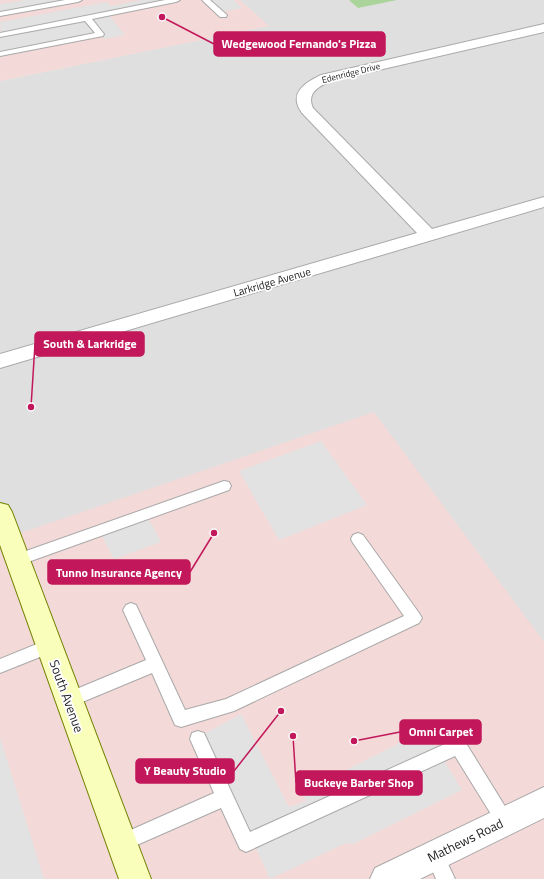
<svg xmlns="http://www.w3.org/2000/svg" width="544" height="879" font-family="'Titillium Web',sans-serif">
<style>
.residential{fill:#e0dfdf}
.commercial{fill:#f3d9d7}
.forest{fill:#abd49a}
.parking{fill:#e2e2e2}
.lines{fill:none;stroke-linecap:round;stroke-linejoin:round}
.service-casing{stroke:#a9a9a9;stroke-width:2}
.minor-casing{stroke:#a9a9a9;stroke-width:2}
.tertiary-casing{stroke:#a9a9a9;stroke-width:2}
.secondary-casing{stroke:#728100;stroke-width:2}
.service{fill:#fff;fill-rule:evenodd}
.minor{fill:#fff;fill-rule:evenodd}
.tertiary{fill:#fff;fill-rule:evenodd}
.secondary{fill:#f9febb;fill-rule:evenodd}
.labels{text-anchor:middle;stroke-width:3.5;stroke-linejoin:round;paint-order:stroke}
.far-street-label{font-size:9px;fill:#222;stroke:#fff}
.street-label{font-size:11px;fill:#222;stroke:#fff}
.near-street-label{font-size:13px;fill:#222;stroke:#fff}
.leader{fill:none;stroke:#c2185b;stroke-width:1.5}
.callout-dot{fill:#c2185b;stroke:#fff;stroke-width:1.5}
.callout{fill:#c2185b;stroke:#c2185b;stroke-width:1.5}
.callout-label{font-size:12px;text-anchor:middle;font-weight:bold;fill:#fff}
</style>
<rect width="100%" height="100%" fill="#f2efe8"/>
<!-- residential -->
<path class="residential" d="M 240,0 L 544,0 L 544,787 L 135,879 L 0,512 L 0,81 L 268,26 Z"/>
<!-- commercial -->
<g class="commercial">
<path d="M 0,0 L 240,0 L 269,26 L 0,81 Z"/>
<path d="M 374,412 L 544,642 L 544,879 L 0,879 L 0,512 L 9,537 Z"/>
</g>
<!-- forest -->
<path class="forest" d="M 349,0 L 397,0 L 358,8 Z"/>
<!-- parking -->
<g class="parking">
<path d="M 25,0 L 63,0 L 65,2 L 0,14 L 0,4 Z"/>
<path d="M 141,0 L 176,0 L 108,14 L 125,35 L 104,39 L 100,34 L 0,54 L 0,35 L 1,34 L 0,22 L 107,2 L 111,6 Z"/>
<path d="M 206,0 L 234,0 L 242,8 L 220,12 Z"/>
<path d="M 321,441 L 367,505 L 279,540 L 239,471 Z"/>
<path d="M 146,514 L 161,542 L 114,559 L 99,530 Z"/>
<path d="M 241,714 L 289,807 L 306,801 L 302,792 L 426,730 L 462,790 L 353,844 L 346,843 L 270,879 L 204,734 Z"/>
<path d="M 0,737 L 44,879 L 0,879 Z"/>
</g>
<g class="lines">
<!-- service casing -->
<g class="service-casing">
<g id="service">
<path d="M 65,0 L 82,0 L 78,2 L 0,16 L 0,12 Z"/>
<path d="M 165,0 L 180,0 L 176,2 L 92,19 L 104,34 L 103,36 L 0,56 L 0,52 L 95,33 L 85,21 L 0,37 L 0,33 Z"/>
<path d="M 202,0 L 210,0 L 227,15 L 226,17 L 220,17 Z"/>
<path d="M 224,481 L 229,482 L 231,486 L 229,490 L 17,566 L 12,564 L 10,560 L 12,556 Z"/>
<path d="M 358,533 L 363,535 L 419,613 L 422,618 L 419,623 L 234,711 L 181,727 L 175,725 L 152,673 L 68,708 L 62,705 L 60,700 L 62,695 L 146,660 L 123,610 L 126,605 L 131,603 L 136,605 L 185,710 L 226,699 L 404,616 L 353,543 L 351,539 L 353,535 Z"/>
<path d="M 49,639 L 55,641 L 57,646 L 55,651 L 0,673 L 0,659 Z"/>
<path d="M 198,731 L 204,733 L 250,832 L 458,738 L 464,740 L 514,821 L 511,827 L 505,830 L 499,827 L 455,756 L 246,852 L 240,849 L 221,808 L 121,852 L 115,849 L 112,843 L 115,837 L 214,793 L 190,739 L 192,733 Z"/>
<path d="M 435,846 L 441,849 L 455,879 L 436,879 L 426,855 L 429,849 Z"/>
</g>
</g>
<!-- minor casing -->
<g class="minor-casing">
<path id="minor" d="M 544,24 L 544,32 L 331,81 C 319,86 306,93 313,108 L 432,229 L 544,197 L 544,207 L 0,368 L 0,354 L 417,233 L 302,113 C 288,94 304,83 321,75 Z"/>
</g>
<!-- tertiary casing -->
<g class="tertiary-casing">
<path id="tertiary" d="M 544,787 L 544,818 L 420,879 L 370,879 L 375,868 Z"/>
</g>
<!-- secondary casing -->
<g class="secondary-casing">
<path id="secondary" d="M 0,503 L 8,505 L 12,512 L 151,879 L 119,879 L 0,545 Z"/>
</g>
<!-- service -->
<use href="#service" class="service"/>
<!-- minor -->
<use href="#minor" class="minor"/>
<!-- tertiary -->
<use href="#tertiary" class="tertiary"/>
<!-- secondary -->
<use href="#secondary" class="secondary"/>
</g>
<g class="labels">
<!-- far-street labels -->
<g class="far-street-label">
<text transform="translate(351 73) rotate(-14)" y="3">Edenridge Drive</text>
</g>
<!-- street labels -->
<g class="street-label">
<text transform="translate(272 282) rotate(-16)" y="4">Larkridge Avenue</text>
</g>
<!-- near-street labels -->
<g class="near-street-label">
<text transform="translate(67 696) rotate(70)" y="5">South Avenue</text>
<text transform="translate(465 840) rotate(-26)" y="5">Mathews Road</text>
</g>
</g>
<!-- callouts -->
<path class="leader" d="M162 17L214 44M31 407L35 344M214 533L190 572M354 741L400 732M281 711L234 771M293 736L296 783"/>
<g class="callout-dot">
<circle cx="162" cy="17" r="4"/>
<circle cx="31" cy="407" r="4"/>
<circle cx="214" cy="533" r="4"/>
<circle cx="354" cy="741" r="4"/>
<circle cx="281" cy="711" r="4"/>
<circle cx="293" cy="736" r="4"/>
</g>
<g class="callout">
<rect x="214" y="32" width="171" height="24" rx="4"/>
<rect x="35" y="332" width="109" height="24" rx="4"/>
<rect x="48" y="560" width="142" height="24" rx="4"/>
<rect x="400" y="720" width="81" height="24" rx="4"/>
<rect x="136" y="759" width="98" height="24" rx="4"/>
<rect x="296" y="771" width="126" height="24" rx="4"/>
</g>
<g class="callout-label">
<text x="299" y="48">Wedgewood Fernando's Pizza</text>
<text x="90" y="348">South &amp; Larkridge</text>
<text x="119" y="577">Tunno Insurance Agency</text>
<text x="441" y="736">Omni Carpet</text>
<text x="185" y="775">Y Beauty Studio</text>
<text x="359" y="787">Buckeye Barber Shop</text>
</g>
</svg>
